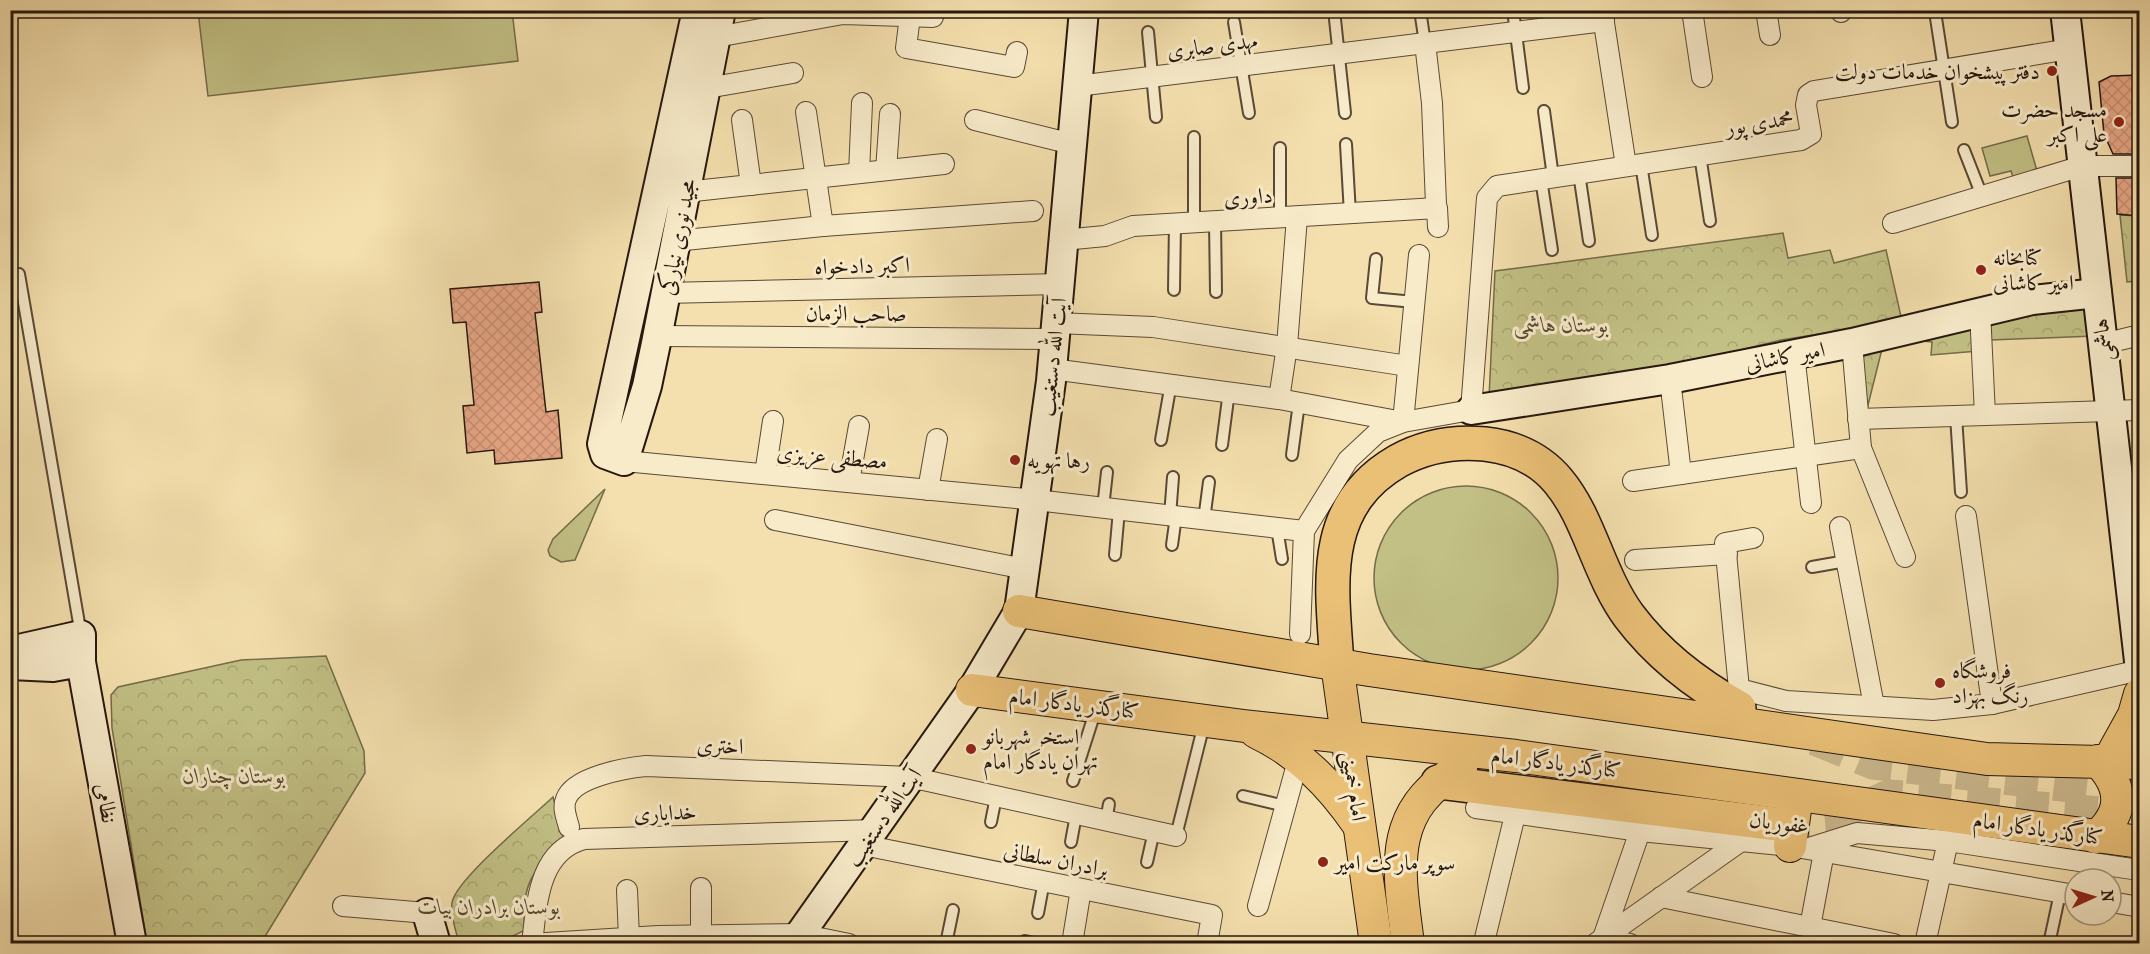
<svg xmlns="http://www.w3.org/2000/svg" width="2150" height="954" font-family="'IM FELL French Canon',Amiri,serif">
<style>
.park{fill:url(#park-crowns);stroke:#746c4a;stroke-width:1.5}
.garden{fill:#c2c085;stroke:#746c4a;stroke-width:1.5}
.building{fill:url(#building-cross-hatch);stroke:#27170e;stroke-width:1.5}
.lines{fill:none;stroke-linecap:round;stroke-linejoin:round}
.highway-tunnel{stroke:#cbb88e;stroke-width:33;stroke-dasharray:33 16;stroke-linecap:butt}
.lane-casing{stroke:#5a4936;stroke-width:14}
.street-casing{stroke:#5a4936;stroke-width:22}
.secondary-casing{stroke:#27170e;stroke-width:32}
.primary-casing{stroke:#27170e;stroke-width:34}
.highway-casing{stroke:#27170e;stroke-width:36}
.lane{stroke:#f8ebca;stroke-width:10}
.street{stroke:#f8ebca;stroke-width:20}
.secondary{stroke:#f8ebca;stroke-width:28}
.primary{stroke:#eac077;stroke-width:32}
.highway{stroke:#eac077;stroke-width:33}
.poi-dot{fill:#8f2418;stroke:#f8ebca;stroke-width:2}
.labels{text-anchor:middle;stroke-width:6;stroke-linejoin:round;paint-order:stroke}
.street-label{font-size:22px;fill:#27170e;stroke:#f8ebca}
.poi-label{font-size:22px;fill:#27170e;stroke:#f8ebca;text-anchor:start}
.park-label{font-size:22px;font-style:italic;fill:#564a32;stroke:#f8ebca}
</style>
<defs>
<pattern id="park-crowns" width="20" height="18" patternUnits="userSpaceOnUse" patternTransform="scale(1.5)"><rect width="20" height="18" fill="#c2c085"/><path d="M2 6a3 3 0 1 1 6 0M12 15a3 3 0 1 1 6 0" fill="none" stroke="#a7a472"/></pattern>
<pattern id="building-cross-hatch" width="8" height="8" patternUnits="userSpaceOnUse" patternTransform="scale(1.5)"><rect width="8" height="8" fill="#e7a685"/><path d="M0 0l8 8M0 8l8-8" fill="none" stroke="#c68e72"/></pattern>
</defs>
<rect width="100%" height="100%" fill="#f4e0ae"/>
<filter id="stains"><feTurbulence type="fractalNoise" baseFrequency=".00333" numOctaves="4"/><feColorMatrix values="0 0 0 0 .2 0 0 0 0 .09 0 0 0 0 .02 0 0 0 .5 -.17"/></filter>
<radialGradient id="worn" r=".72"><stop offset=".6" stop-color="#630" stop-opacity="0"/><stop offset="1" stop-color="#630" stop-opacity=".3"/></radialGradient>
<!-- park -->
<g class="park">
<path d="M 2120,215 L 2139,216 L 2139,281 L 2127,282 Z"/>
<path d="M 1783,233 L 1788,258 L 1830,250 L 1834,263 L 1886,250 L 1902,321 L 1781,340 L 1634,376 L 1489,398 L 1495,271 Z"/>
<path d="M 2093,303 L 2094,336 L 1991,340 L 1988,316 Z"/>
<path d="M 1976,316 L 1978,351 L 1931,355 L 1932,342 L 1893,338 Z"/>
<path d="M 1884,341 L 1864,421 L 1857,346 Z"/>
<path d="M 326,656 L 364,751 L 365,773 L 261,943 L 147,943 L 112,728 L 111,695 L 118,687 L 241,660 Z"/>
<path d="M 553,797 L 564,839 C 534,871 520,883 525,930 L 507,939 L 459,943 C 456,931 450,915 452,903 C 454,881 534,815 553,797 Z"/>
</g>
<!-- garden -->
<g class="garden">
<path d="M 198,11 L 512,11 L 518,61 L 208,96 Z"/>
<path d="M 2027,136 L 2037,171 L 2013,177 L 2011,171 L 1990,176 L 1982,148 Z"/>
<circle cx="1466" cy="578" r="92"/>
<path d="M 605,489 L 575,560 L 561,562 L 550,556 L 548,550 L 553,539 Z"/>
</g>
<!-- building -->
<g class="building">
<path d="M 2139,75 L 2139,154 L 2113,154 L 2104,134 L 2099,82 L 2111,76 Z"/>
<path d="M 2116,178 L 2139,178 L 2139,216 L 2117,214 Z"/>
<path d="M 539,282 L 542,312 L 535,313 L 546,412 L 558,410 L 562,458 L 495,464 L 494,450 L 467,453 L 463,406 L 474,405 L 466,322 L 453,323 L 450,289 Z"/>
</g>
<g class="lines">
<!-- highway-tunnel -->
<g class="highway-tunnel">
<path d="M 1815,739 L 1873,763 L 2140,794"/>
<path d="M 1776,824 L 1840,818 L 1889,796 L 2102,813"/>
</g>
<!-- lane casing -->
<g class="lane-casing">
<g id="lane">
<path d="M 1334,10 L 1345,113"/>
<path d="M 1420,10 L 1425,43"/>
<path d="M 1513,10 L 1523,88"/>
<path d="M 1936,18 L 1952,122"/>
<path d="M 1234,22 L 1249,113"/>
<path d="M 1148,32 L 1156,117"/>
<path d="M 1544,111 L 1553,177"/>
<path d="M 1346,144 L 1350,214"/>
<path d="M 1964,150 L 1982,196"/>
<path d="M 1700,155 L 1710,221"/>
<path d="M 1641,164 L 1652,235"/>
<path d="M 1579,173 L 1589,241"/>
<path d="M 1541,179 L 1552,250"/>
<path d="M 1280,218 L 1280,148"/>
<path d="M 1215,222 L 1216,292"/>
<path d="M 1194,223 L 1194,137"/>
<path d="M 1376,259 L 1372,298 L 1414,302"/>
<path d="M 10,275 L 19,274 L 81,635"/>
<path d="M 1174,290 L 1175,224"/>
<path d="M 1956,416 L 1961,492"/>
<path d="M 1161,440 L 1171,383"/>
<path d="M 1222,445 L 1229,391"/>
<path d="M 1292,455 L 1299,403"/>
<path d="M 1103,508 L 1107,472"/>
<path d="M 1170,516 L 1173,477"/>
<path d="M 1204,520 L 1209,482"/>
<path d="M 1277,528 L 1282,559"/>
<path d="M 1172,545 L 1176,516"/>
<path d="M 1115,555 L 1119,510"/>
<path d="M 1812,567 L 1846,561"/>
<path d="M 1073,781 L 1096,709"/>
<path d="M 1243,796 L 1285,806"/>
<path d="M 1106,821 L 1109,804"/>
<path d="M 991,822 L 996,797"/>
<path d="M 1176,836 L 1204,724"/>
<path d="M 1071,842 L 1076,815"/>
<path d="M 1147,862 L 1154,831"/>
<path d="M 1038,913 L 1044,881"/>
<path d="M 1025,941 L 1038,944"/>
<path d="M 946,944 L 953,910"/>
<path d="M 2049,944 L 2060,893"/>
</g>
</g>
<!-- street casing -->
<g class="street-casing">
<g id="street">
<path d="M 1602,10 L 1626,166"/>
<path d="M 1692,10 L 1702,77"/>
<path d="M 1766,10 L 1770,35"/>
<path d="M 1841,10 L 1841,12"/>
<path d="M 910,16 L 906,48 L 1014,67 L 1017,52"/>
<path d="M 716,37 L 843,14 L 933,17"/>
<path d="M 1425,43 L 1432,103 L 1436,205"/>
<path d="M 1077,86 L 1604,21"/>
<path d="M 707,88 L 793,73"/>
<path d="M 806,112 L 823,226"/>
<path d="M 742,120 L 751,185"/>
<path d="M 975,120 L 1072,144"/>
<path d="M 886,170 L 890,114"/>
<path d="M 859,173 L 862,103"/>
<path d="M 685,192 L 944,164"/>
<path d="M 1893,223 L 2082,166 L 2140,166"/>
<path d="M 1063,240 L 1105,236 L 1133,226 L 1437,208 L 1438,227"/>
<path d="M 675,241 L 823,226 L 1033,211"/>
<path d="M 665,293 L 1059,284"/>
<path d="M 1980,311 L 1985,415"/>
<path d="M 1056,323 L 1153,327 L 1408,366"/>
<path d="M 657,336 L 1055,339"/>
<path d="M 1852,343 L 1861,448 L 1905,557"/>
<path d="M 2103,344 L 2140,335"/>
<path d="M 1794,354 L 1811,503"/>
<path d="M 1052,369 L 1279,399 L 1403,422 L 1419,255"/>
<path d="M 1670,379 L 1681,474"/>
<path d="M 1279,399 L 1287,346 L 1297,217"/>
<path d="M 1858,419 L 2140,410"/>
<path d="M 624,461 L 1036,500 L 1304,531"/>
<path d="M 765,474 L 773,421"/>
<path d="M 1633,481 L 1861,448"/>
<path d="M 849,482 L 859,426"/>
<path d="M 928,490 L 937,439"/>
<path d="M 1966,516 L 1992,704"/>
<path d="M 775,520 L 1025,569"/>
<path d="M 1840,527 L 1874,706"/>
<path d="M 1753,538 L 1725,543 L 1739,689 L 1786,701 L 1933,710 L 1992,704 L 2140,670"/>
<path d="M 1635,560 L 1727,554"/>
<path d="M 1300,634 L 1304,531 L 1348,460 L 1378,432 L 1403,422 L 1471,410 L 1487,198 L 1497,186 L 1801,140 L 1811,134 L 1806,105 L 1808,95 L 1814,91 L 2069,49"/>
<path d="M 1476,808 L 1640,831 L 1790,846 L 2075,895"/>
<path d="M 569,827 C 567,819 562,808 566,799 C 574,777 625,768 646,766 L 910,777 L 1176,836"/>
<path d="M 863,845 L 1212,915 L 1207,944"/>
<path d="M 1809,848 L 1857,833 L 1948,841 L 2132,869"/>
<path d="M 701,888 L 701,934"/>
<path d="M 627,890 L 629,938"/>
<path d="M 1661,897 L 1894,944"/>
<path d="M 2111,902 L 2140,907"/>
<path d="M 343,906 L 427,913"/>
<path d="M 1258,906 L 1299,757"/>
<path d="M 1810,927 L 1824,852"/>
<path d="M 1485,938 L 1515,815"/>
<path d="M 532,943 C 537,904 538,851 584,839 L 874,830"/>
<path d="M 530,944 L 658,936 L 800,934 L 849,944"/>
<path d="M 1072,944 L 1081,889"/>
<path d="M 1595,944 L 1741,841"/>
<path d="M 1630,944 L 1603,938 L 1640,831"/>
<path d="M 1925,944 L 1948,841"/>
</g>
</g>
<!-- secondary casing -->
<g class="secondary-casing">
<g id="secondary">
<path d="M 697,10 L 602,444 L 605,454 L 624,461 L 647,386 L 656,343 L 721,10"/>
<path d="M 2065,10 L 2140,670"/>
<path d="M 1471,410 L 1670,379 L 1852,343 L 2032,300 L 2097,293"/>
<path d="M 10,651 L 81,635 L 81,662 L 132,944"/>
<path d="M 10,665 L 53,667 L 81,662"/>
<path d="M 427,913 L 436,944"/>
<path d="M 793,944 L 972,690 L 1019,611 L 1051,381 L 1084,10"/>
</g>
</g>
<!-- primary casing -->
<g class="primary-casing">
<g id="primary">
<path d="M 1019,611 L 1369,670 L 1987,759 L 2140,763"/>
<path d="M 1337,664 L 1376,944"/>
<path d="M 972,690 L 1244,726 L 1516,756 L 2140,842"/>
<path d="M 1256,732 C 1300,753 1330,784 1358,824"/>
<path d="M 2108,762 L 2134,715 L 2140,694"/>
<path d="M 2096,837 C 2125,812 2123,787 2098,761"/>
<path d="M 1790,846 L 1797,795"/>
<path d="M 1408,944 C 1399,871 1385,810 1461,768"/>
</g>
</g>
<!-- highway casing -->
<g class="highway-casing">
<g id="highway">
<path d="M 1337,664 C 1332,586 1318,507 1398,461 C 1425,446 1454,441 1485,444 C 1586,455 1582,552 1629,616 C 1659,656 1696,684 1739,708"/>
<path d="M 1438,782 L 1776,824"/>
</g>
</g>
<!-- lane -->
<use href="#lane" class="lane"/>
<!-- street -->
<use href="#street" class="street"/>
<!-- secondary -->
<use href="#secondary" class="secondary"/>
<!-- primary -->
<use href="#primary" class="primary"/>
<!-- highway -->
<use href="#highway" class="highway"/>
</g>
<!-- markers -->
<g class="poi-dot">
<circle cx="2052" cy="71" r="6"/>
<circle cx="2119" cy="122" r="6"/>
<circle cx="1981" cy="270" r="6"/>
<circle cx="1015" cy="460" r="6"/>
<circle cx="1940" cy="683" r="6"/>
<circle cx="971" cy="749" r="6"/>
<circle cx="1323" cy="862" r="6"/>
</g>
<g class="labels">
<!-- street labels -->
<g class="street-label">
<text transform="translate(1212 45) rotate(-7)" y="8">مهدی صابری</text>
<text transform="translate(1759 122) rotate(-9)" y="8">محمدی پور</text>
<text transform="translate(1248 196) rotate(-4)" y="8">داوری</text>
<text transform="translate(677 237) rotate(-79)" y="8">مجید نوری نیارکی</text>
<text transform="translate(862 265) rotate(-1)" y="8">اکبر دادخواه</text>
<text x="856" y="321">صاحب الزمان</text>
<text transform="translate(2102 340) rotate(-97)" y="8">هاشمی</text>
<text transform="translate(1785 356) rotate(-11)" y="8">امیر کاشانی</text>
<text transform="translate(1052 357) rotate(-84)" y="8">آیت الله دستغیب</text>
<text transform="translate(832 456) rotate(5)" y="8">مصطفی عزیزی</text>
<text transform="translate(1074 703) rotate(7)" y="8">کنارگذر یادگار امام</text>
<text transform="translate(720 745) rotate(2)" y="8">اختری</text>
<text transform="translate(1556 762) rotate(7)" y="8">کنارگذر یادگار امام</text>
<text transform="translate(1355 786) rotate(82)" y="8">امام خمینی</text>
<text transform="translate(107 803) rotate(80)" y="8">نظامی</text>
<text transform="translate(665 812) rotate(-2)" y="8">خدایاری</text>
<text transform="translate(883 817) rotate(-55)" y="8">آیت‌الله دستغیب</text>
<text transform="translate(1779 822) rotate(7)" y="8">غفوریان</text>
<text transform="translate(2038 828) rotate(8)" y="8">کنارگذر یادگار امام</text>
<text transform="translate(1056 859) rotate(11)" y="8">برادران سلطانی</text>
</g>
<!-- poi labels -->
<g class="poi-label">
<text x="2040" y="79" text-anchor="end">دفتر پیشخوان خدمات دولت</text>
<text x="2107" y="117" text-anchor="end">مسجد حضرت<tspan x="2107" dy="25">علی اکبر</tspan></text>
<text x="1993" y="265">کتابخانه<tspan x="1993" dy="25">امیر کاشانی</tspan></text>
<text x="1027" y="468">رها تهویه</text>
<text x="1952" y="678">فروشگاه<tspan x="1952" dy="25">رنگ بهزاد</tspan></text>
<text x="983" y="744">استخر شهربانو<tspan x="983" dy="25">تهران یادگار امام</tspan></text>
<text x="1335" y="870">سوپر مارکت امیر</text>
</g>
<!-- park labels -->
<g class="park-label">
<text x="1561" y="332">بوستان هاشمی</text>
<text x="234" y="783">بوستان چناران</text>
<text x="489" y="914">بوستان برادران بیات</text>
</g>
</g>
<!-- margin -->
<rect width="2150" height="954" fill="none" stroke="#f4e0ae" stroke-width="36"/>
<rect x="12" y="12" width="2126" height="930" fill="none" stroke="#27170e" stroke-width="3"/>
<rect x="18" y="18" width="2114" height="918" fill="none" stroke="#27170e" stroke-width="1.5"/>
<!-- north arrow -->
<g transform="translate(2093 897) rotate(86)"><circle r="28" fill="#f8ebca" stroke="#a4967f" stroke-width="1.5"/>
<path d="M0-4.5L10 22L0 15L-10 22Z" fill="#8f2418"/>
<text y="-9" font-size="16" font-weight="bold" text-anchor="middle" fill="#27170e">N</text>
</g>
<rect width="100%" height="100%" filter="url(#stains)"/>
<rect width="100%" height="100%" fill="url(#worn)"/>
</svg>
